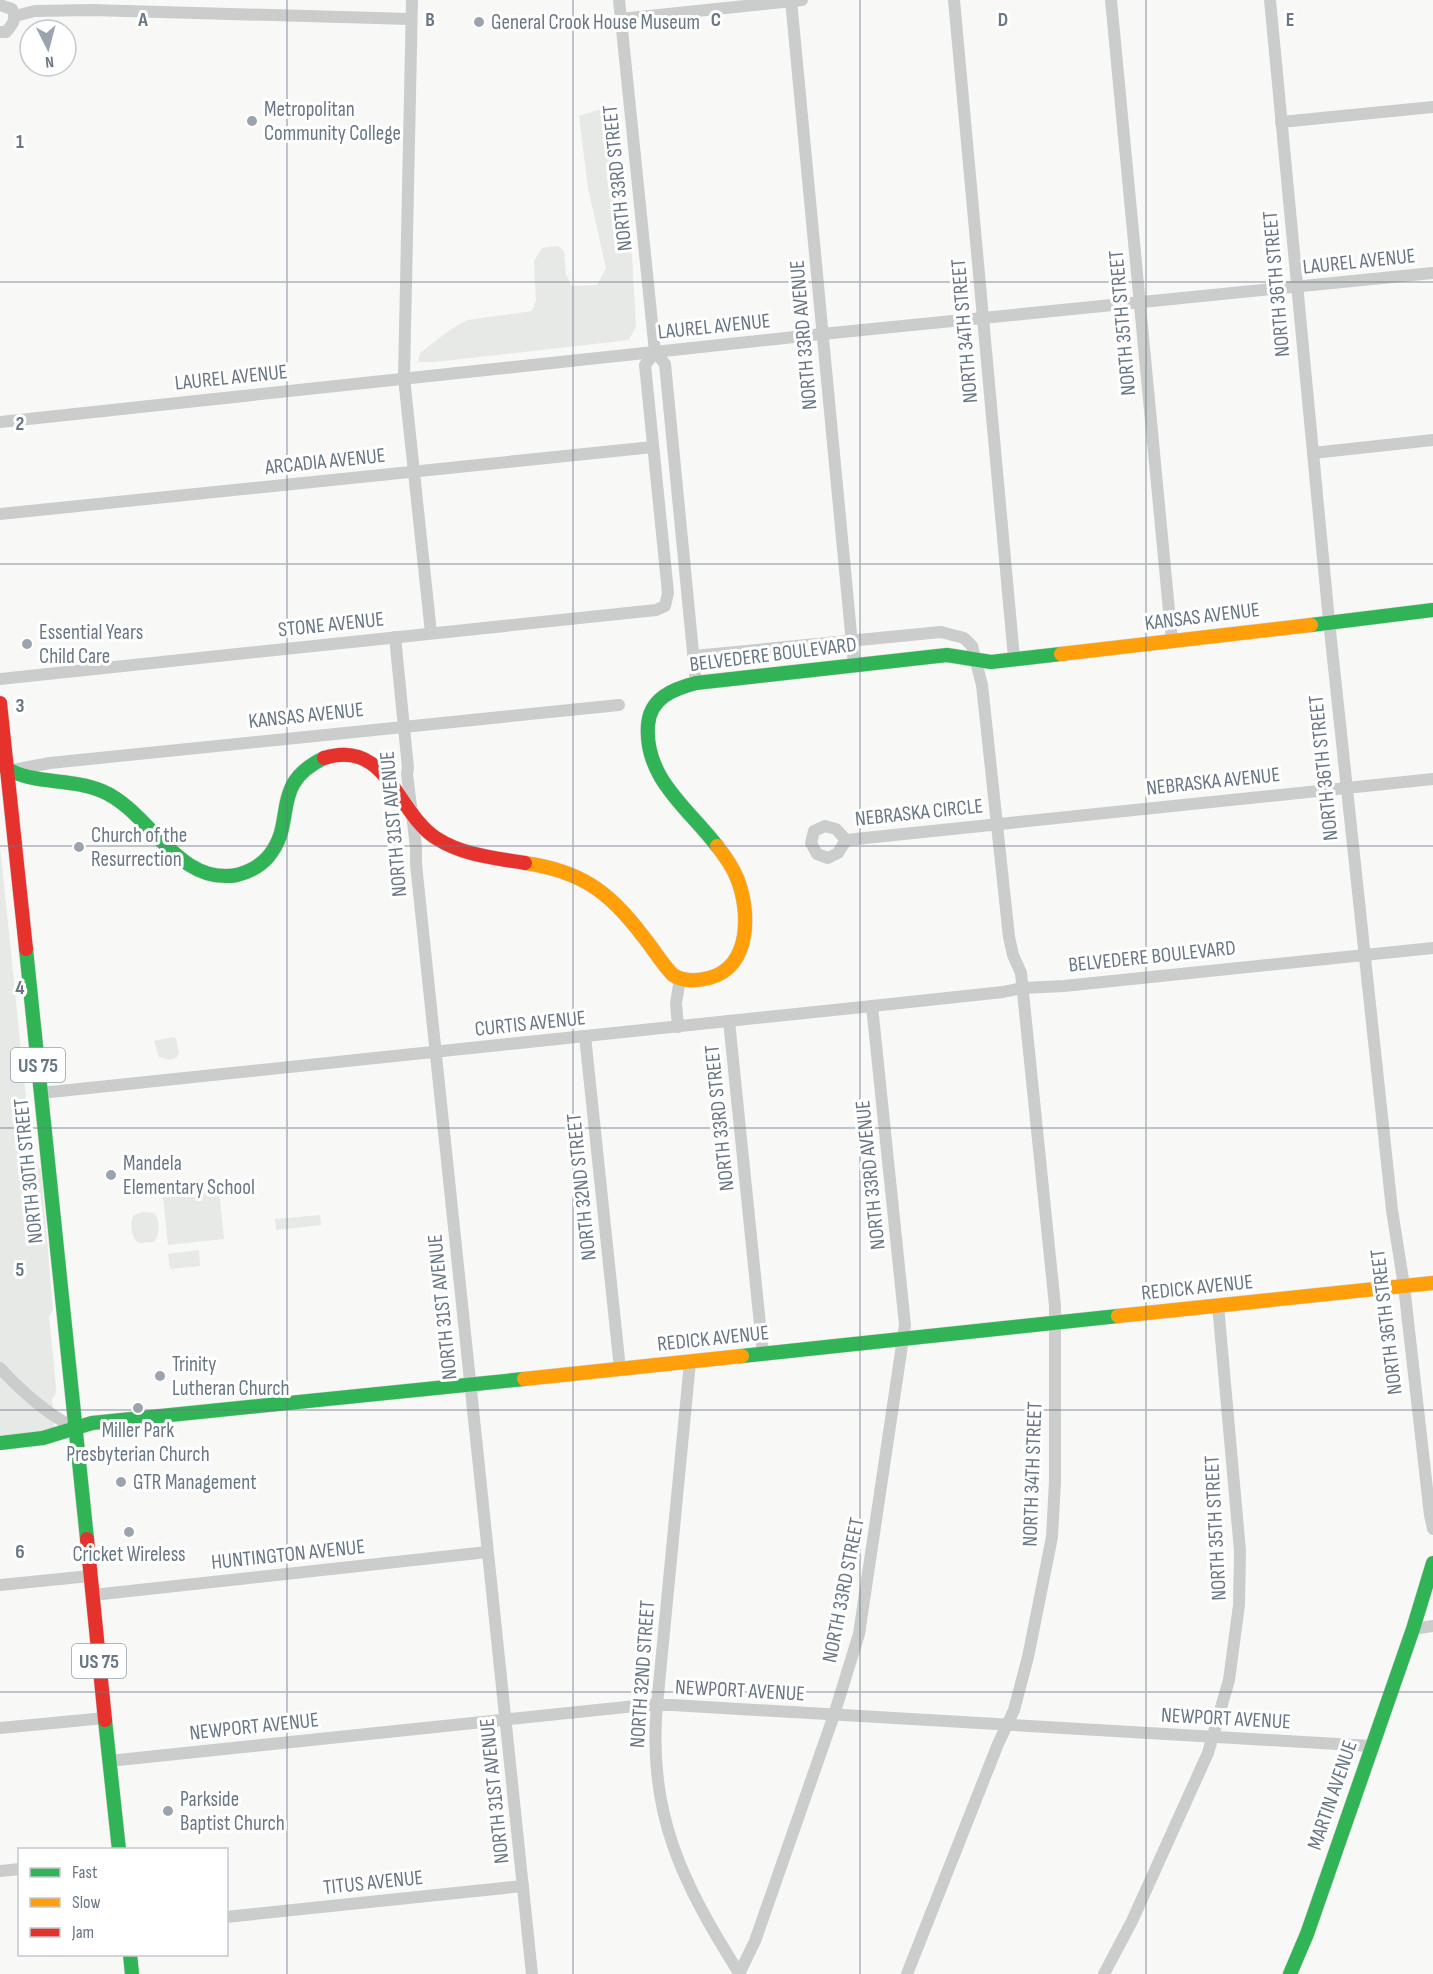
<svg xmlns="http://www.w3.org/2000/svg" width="1433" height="1974" font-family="'Sofia Sans Condensed',sans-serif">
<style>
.green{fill:#e6e9e5}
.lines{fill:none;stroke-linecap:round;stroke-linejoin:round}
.fast-casing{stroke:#d4d5d5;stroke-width:15}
.slow-casing{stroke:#d4d5d5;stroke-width:15}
.jam-casing{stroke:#d4d5d5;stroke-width:15}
.street{stroke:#cbcccc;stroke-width:12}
.fast{stroke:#30b455;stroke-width:14}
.slow{stroke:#ff9f0a;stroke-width:14}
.jam{stroke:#e5322d;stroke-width:14}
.grid{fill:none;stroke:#697786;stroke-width:1.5;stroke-opacity:0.55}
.poi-dot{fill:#9ba4ae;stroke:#fff;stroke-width:2}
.labels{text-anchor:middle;stroke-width:6;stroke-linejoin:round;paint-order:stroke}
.shield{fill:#fff;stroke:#96a0aa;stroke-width:1.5}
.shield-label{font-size:20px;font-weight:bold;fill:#697786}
.poi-label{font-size:21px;fill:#697786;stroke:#fff;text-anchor:start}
.street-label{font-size:21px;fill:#697786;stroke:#fff}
.grid-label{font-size:20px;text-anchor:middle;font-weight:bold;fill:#697786;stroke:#fff;stroke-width:6;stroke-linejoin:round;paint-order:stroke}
</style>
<rect width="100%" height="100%" fill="#f8f8f7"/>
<!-- green -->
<g class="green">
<path d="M 598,110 L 616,110 L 619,119 L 621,163 L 632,256 L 636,326 L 629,340 L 434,362 L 418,362 L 420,353 L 451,329 L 468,320 L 532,311 L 536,300 L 534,261 L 542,248 L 558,246 L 564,251 L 566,274 L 571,286 L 597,285 L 606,268 L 588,188 L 579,116 Z"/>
<path d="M 0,846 L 32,1157 L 41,1170 L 53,1310 L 49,1316 L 56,1387 L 55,1396 L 52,1398 L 54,1427 L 47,1431 L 0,1437 Z"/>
<path d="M 173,1037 L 176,1039 L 179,1053 L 176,1058 L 170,1060 L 159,1057 L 154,1041 Z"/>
<path d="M 219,1191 L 224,1239 L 168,1245 L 163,1197 Z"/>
<path d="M 142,1212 L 154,1213 C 161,1221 160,1234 154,1242 L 139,1243 C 131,1239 129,1222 134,1215 Z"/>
<path d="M 320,1215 L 321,1225 L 276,1230 L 275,1219 Z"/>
<path d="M 199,1250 L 200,1266 L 170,1269 L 168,1254 Z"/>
</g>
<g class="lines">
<!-- fast casing -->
<g class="fast-casing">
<g id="fast">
<path d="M 1311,625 L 1433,610"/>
<path d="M 1,765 C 31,786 69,777 102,791 C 150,811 177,886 237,875 C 249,872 260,866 268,857 C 298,822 268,785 324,758"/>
<path d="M 717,846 C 688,808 644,778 648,725 C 650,698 673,689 696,683 L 947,655 L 991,662 L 1061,654"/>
<path d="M 26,949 L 87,1539"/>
<path d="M 742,1356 L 1118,1316"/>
<path d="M 0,1443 L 43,1438 L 92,1423 L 524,1379"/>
<path d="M 105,1720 L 119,1850"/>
<path d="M 130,1954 L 132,1974"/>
<path d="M 1290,1974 L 1307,1934 L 1413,1629 L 1433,1563"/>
</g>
</g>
<!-- slow casing -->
<g class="slow-casing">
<g id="slow">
<path d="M 1061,654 L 1311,625"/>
<path d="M 525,863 C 580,871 609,891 642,935 C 653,948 661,963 673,975 C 684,982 697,981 709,978 C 752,967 750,910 737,878 C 732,866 725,856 717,846"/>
<path d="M 1118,1316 L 1433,1283"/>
<path d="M 524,1379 L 742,1356"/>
</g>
</g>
<!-- jam casing -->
<g class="jam-casing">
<g id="jam">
<path d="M 0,703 L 26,949"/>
<path d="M 324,758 C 387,738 396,812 436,838 C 462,855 494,858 525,863"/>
<path d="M 87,1539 L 105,1720"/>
</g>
</g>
<!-- street -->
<g class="street">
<path d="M 412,0 L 404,378 L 431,633"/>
<path d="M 791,0 L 854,665"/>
<path d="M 954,0 L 1014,658"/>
<path d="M 1111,0 L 1172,642"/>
<path d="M 1270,0 L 1329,621 L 1392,1210 L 1404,1286 L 1430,1515 L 1433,1529"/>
<path d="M 0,5 L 12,9 C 17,19 13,24 6,32 L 0,32"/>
<path d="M 15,16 L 35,11 L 91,10 L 411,19"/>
<path d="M 621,18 L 630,18 L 802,0"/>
<path d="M 1281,122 L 1433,107"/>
<path d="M 655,352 L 665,364 L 696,683"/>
<path d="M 0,422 L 822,334 L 1433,273"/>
<path d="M 1313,453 L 1433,440"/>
<path d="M 0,514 L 653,447"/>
<path d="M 395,637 L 408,768 L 407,774 L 416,847 L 416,864 L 532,1974"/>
<path d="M 694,656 L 941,632 L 964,638 L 972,646 L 982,685 L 1009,937 L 1013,955 L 1021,973 L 1055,1306 L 1055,1481 L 1052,1537 L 1028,1657 L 1014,1710 L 998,1744 L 907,1974"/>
<path d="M 0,679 L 656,610 L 665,606 L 668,593 L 645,365 L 655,352 L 619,0"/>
<path d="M 7,771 L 50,763 L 619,705"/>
<path d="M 825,826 L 836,829 L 846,840 L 838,853 L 828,858 L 817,854 L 811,843 L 814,831 Z"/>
<path d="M 846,840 L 1433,779"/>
<path d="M 729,1021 L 763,1354"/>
<path d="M 678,1027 L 676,1003 L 680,979"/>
<path d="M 585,1036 L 620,1369"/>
<path d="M 41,1093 L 872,1006 L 1003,992 L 1022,988 L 1064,986 L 1433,948"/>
<path d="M 690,1362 L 657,1705 C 647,1813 683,1884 739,1973"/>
<path d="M 0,1368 C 22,1392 45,1413 75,1428"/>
<path d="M 0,1585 L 90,1576"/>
<path d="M 93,1595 L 487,1552"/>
<path d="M 1413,1629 L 1433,1626"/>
<path d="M 0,1728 L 105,1718"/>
<path d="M 109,1761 L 645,1705 L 672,1705 L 1371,1746"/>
<path d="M 0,1871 L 20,1869"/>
<path d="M 226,1917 L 523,1886"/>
<path d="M 739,1974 L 755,1941 L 834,1715 L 859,1634 L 905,1325 L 872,1006"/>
<path d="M 1104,1974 L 1132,1921 L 1208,1753 L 1229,1680 L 1239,1605 L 1240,1551 L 1218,1305"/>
</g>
<!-- fast -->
<use href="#fast" class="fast"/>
<!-- slow -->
<use href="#slow" class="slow"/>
<!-- jam -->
<use href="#jam" class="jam"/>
</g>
<!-- grid -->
<path class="grid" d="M 287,0 L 287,1974M 573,0 L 573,1974M 860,0 L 860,1974M 1146,0 L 1146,1974M 0,282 L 1433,282M 0,564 L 1433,564M 0,846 L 1433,846M 0,1128 L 1433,1128M 0,1410 L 1433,1410M 0,1692 L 1433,1692"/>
<!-- markers -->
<g class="poi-dot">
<circle cx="479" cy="22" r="6"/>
<circle cx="252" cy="121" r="6"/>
<circle cx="27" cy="644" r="6"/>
<circle cx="79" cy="847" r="6"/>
<circle cx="111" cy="1175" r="6"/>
<circle cx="160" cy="1376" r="6"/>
<circle cx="138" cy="1408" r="6"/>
<circle cx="121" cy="1482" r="6"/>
<circle cx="129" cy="1532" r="6"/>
<circle cx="168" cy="1811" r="6"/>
</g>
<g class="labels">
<!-- shield labels -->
<g class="shield">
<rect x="11" y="1048" width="54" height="34" rx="4.5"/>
<rect x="72" y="1644" width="54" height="34" rx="4.5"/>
</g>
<g class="shield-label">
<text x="38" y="1072">US 75</text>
<text x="99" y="1668">US 75</text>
</g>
<!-- poi labels -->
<g class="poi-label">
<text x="491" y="29">General Crook House Museum</text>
<text x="264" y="116">Metropolitan<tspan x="264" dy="24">Community College</tspan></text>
<text x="39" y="639">Essential Years<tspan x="39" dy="24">Child Care</tspan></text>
<text x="91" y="842">Church of the<tspan x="91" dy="24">Resurrection</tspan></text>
<text x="123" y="1170">Mandela<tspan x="123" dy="24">Elementary School</tspan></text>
<text x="172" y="1371">Trinity<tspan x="172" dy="24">Lutheran Church</tspan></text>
<text x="138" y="1437" text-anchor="middle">Miller Park<tspan x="138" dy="24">Presbyterian Church</tspan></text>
<text x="133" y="1489">GTR Management</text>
<text x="129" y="1561" text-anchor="middle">Cricket Wireless</text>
<text x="180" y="1806">Parkside<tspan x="180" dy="24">Baptist Church</tspan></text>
</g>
<!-- street labels -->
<g class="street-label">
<text transform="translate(617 178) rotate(-96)" y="7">NORTH 33RD STREET</text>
<text transform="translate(1359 261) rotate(-6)" y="7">LAUREL AVENUE</text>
<text transform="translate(1276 284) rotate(-95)" y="7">NORTH 36TH STREET</text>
<text transform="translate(1122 323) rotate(-95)" y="7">NORTH 35TH STREET</text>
<text transform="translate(714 326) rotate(-6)" y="7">LAUREL AVENUE</text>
<text transform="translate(964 331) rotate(-95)" y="7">NORTH 34TH STREET</text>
<text transform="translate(803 335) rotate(-95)" y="7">NORTH 33RD AVENUE</text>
<text transform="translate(231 377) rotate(-6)" y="7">LAUREL AVENUE</text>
<text transform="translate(325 461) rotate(-6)" y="7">ARCADIA AVENUE</text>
<text transform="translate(1202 616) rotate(-7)" y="7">KANSAS AVENUE</text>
<text transform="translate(331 624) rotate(-6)" y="7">STONE AVENUE</text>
<text transform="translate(773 654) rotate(-7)" y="7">BELVEDERE BOULEVARD</text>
<text transform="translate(306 715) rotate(-6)" y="7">KANSAS AVENUE</text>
<text transform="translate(1323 768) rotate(-96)" y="7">NORTH 36TH STREET</text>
<text transform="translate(1213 781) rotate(-6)" y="7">NEBRASKA AVENUE</text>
<text transform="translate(919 812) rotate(-6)" y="7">NEBRASKA CIRCLE</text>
<text transform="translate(393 824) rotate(-95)" y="7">NORTH 31ST AVENUE</text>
<text transform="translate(1152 956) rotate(-6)" y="7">BELVEDERE BOULEVARD</text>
<text transform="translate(530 1023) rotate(-6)" y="7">CURTIS AVENUE</text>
<text transform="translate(719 1118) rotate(-96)" y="7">NORTH 33RD STREET</text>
<text transform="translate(28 1171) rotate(-96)" y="7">NORTH 30TH STREET</text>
<text transform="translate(870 1175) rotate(-96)" y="7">NORTH 33RD AVENUE</text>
<text transform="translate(581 1187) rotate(-96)" y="7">NORTH 32ND STREET</text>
<text transform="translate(1197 1287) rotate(-6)" y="7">REDICK AVENUE</text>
<text transform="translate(442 1307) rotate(-96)" y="7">NORTH 31ST AVENUE</text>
<text transform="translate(1386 1322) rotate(-97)" y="7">NORTH 36TH STREET</text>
<text transform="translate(713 1338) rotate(-6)" y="7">REDICK AVENUE</text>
<text transform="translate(1032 1474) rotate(-88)" y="7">NORTH 34TH STREET</text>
<text transform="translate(1215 1528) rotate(-93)" y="7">NORTH 35TH STREET</text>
<text transform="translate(288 1554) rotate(-6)" y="7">HUNTINGTON AVENUE</text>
<text transform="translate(843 1590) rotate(-79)" y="7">NORTH 33RD STREET</text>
<text transform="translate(642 1674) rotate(-86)" y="7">NORTH 32ND STREET</text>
<text transform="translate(740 1690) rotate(3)" y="7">NEWPORT AVENUE</text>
<text transform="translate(1226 1718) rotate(3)" y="7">NEWPORT AVENUE</text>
<text transform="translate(254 1726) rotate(-6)" y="7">NEWPORT AVENUE</text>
<text transform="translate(494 1791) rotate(-96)" y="7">NORTH 31ST AVENUE</text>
<text transform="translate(1332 1795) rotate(-71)" y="7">MARTIN AVENUE</text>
<text transform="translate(373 1882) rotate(-6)" y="7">TITUS AVENUE</text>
</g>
</g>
<g class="grid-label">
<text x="143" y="26">A</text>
<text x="430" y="26">B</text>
<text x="716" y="26">C</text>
<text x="1003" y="26">D</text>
<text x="1290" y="26">E</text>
<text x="20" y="148">1</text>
<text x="20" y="430">2</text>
<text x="20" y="712">3</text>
<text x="20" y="994">4</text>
<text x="20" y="1276">5</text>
<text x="20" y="1558">6</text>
</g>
<!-- legend -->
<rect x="18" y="1848" width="210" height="108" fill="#ffffff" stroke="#c3c9cf" stroke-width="1.5"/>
<rect x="30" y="1868" width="30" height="9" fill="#30b455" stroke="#c3c9cf" stroke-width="1.5"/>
<text x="72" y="1878" font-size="18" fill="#697786">Fast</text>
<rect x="30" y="1898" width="30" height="9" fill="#ff9f0a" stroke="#c3c9cf" stroke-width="1.5"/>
<text x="72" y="1908" font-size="18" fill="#697786">Slow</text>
<rect x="30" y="1928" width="30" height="9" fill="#e5322d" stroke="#c3c9cf" stroke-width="1.5"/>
<text x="72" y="1938" font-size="18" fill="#697786">Jam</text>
<!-- north arrow -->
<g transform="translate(48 48) rotate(174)"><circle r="28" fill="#ffffff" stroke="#c3c9cf" stroke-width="1.5"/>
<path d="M0-4.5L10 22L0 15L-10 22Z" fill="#9ba4ae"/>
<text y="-9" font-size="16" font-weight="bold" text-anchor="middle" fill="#697786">N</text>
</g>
</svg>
